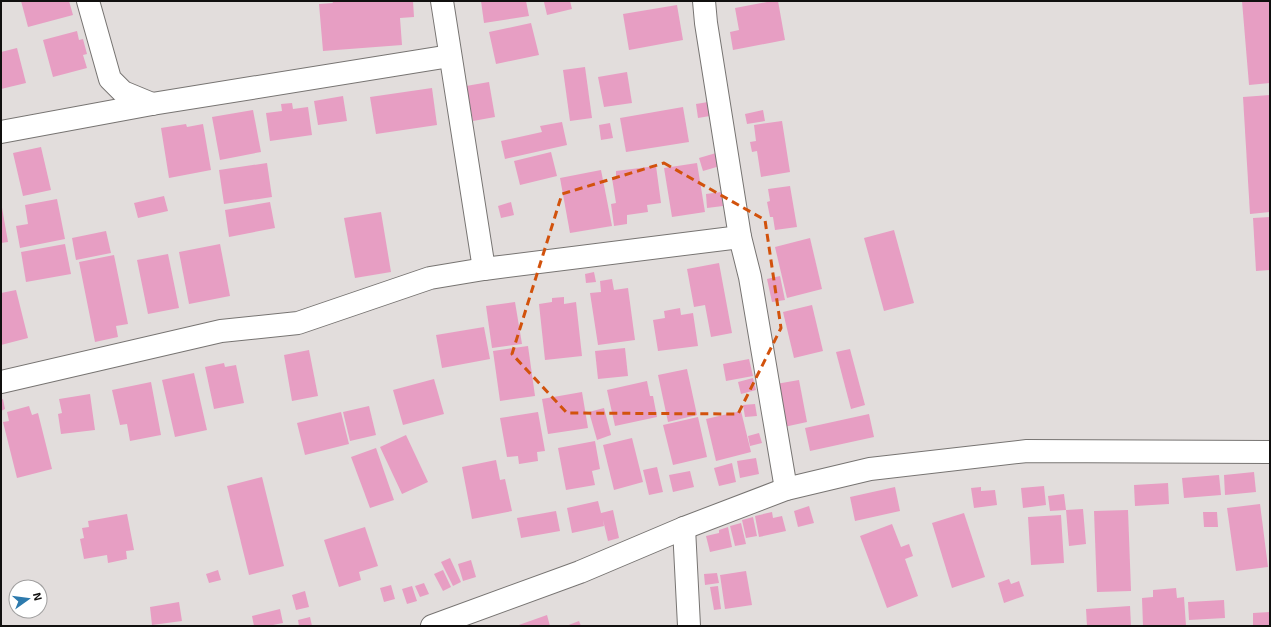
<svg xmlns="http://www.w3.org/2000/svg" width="1271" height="627" font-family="'Exo 2',sans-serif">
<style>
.building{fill:#e79ec3}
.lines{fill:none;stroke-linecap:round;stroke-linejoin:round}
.minor-casing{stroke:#777472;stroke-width:24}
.minor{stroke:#fff;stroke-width:22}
.marked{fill:none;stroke:#d2520c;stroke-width:3;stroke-dasharray:8 5;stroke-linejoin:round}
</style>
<rect width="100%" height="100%" fill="#e2dddc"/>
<!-- building -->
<g class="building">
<path d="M 21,1 L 69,1 L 73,15 L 28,27 Z"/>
<path d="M 332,1 L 413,1 L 414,17 L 400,18 L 402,45 L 323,51 L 319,4 L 333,3 Z"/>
<path d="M 481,1 L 526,1 L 529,16 L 484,23 Z"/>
<path d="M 549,1 L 570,1 L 572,9 L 547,15 L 544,2 Z"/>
<path d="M 772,1 L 778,1 L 785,40 L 733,50 L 730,32 L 739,30 L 735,8 Z"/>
<path d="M 1242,1 L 1270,1 L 1270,83 L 1249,85 Z"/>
<path d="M 677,5 L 683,40 L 629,50 L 623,14 Z"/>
<path d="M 531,23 L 539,55 L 496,64 L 489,32 Z"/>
<path d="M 77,31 L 79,40 L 83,39 L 87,54 L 83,55 L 87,68 L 53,77 L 43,40 Z"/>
<path d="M 17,48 L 26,83 L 1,89 L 1,52 Z"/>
<path d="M 585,67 L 592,118 L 570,121 L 563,70 Z"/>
<path d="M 627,72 L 632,103 L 604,107 L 598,77 Z"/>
<path d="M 489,82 L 495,117 L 473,121 L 466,86 Z"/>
<path d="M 432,88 L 437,125 L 376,134 L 370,97 Z"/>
<path d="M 1270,95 L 1270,212 L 1250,214 L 1243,97 Z"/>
<path d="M 343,96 L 347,121 L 318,125 L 314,101 Z"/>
<path d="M 714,101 L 716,115 L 698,118 L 696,104 Z"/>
<path d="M 292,103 L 293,109 L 308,107 L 312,135 L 270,141 L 266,113 L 282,111 L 281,104 Z"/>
<path d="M 683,107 L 689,142 L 626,152 L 620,118 Z"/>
<path d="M 253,110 L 261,152 L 220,160 L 212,117 Z"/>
<path d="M 763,110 L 765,121 L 747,124 L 745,114 Z"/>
<path d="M 782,121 L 790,172 L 761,177 L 757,151 L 752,152 L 750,142 L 756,141 L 754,125 Z"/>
<path d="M 562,122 L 567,145 L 505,159 L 501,141 L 542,132 L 540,126 Z"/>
<path d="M 610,123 L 613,138 L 601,140 L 599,125 Z"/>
<path d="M 186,124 L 187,127 L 203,124 L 211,170 L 169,178 L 161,128 Z"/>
<path d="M 41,147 L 51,190 L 23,196 L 13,153 Z"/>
<path d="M 551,152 L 557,176 L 520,185 L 514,161 Z"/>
<path d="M 716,153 L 720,166 L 703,171 L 699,158 Z"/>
<path d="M 267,163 L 272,197 L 224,204 L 219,170 Z"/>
<path d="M 697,163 L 705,212 L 672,217 L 664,168 Z"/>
<path d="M 656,166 L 661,203 L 647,205 L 648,212 L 627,215 L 627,224 L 614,226 L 611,204 L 616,203 L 612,178 L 616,177 L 616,171 Z"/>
<path d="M 601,170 L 612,226 L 570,233 L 560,178 Z"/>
<path d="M 790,186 L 797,227 L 775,230 L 773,217 L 770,217 L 767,202 L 770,201 L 768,189 Z"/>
<path d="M 721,192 L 723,206 L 707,208 L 706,194 Z"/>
<path d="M 164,196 L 168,211 L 138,218 L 134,203 Z"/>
<path d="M 57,199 L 65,239 L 20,248 L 16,226 L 28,224 L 25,205 Z"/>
<path d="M 1,202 L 8,242 L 1,243 Z"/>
<path d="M 270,202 L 275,228 L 229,237 L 225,210 Z"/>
<path d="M 511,202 L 514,215 L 501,218 L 498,206 Z"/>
<path d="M 381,212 L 391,272 L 355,278 L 344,218 Z"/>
<path d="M 1270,217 L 1270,270 L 1256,271 L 1253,218 Z"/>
<path d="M 894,230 L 914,303 L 884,311 L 864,238 Z"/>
<path d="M 106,231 L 111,253 L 76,260 L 72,238 Z"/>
<path d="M 810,238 L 822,289 L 787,298 L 775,247 Z"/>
<path d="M 65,244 L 71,274 L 26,282 L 21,252 Z"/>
<path d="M 220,244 L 230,296 L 189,304 L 179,252 Z"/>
<path d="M 168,254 L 179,308 L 148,314 L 137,260 Z"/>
<path d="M 114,255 L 128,324 L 116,326 L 118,337 L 95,342 L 79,262 Z"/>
<path d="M 719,263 L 732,333 L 711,337 L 705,305 L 694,307 L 687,269 Z"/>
<path d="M 594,272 L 596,282 L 586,283 L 585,274 Z"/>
<path d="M 780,276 L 785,300 L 772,302 L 767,279 Z"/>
<path d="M 612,279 L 614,290 L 628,288 L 635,340 L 598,345 L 590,293 L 601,292 L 600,281 Z"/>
<path d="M 16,290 L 28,338 L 1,345 L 1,293 Z"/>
<path d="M 564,297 L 564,304 L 576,302 L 582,356 L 545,360 L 539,304 L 552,302 L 552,298 Z"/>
<path d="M 515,302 L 522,344 L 492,348 L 486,306 Z"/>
<path d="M 812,305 L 823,351 L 794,358 L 783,312 Z"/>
<path d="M 680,308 L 681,315 L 693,313 L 698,346 L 658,351 L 653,320 L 665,318 L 664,311 Z"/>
<path d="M 484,327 L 490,359 L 442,368 L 436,335 Z"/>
<path d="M 528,346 L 535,396 L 500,401 L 493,351 Z"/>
<path d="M 625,348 L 628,376 L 598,379 L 595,351 Z"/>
<path d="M 850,349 L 865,405 L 851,409 L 836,352 Z"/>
<path d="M 309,350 L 318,396 L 292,401 L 284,355 Z"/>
<path d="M 749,359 L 753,376 L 726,381 L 723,364 Z"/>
<path d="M 224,363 L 225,367 L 236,365 L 244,403 L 214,409 L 205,367 Z"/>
<path d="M 687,369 L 697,415 L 668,422 L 658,375 Z"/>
<path d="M 194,373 L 207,430 L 175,437 L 162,380 Z"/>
<path d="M 753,378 L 756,390 L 741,394 L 738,382 Z"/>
<path d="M 434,379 L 444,414 L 403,425 L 393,390 Z"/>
<path d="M 799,380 L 807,422 L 784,427 L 776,384 Z"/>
<path d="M 647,381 L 650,396 L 653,396 L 657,417 L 615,426 L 607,390 Z"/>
<path d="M 151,382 L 161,435 L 130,441 L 127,424 L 120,425 L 112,390 Z"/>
<path d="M 582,392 L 588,428 L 548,434 L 542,399 Z"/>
<path d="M 90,394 L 95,430 L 61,434 L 58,414 L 62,413 L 59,399 Z"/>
<path d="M 3,399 L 5,409 L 1,411 L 1,400 Z"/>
<path d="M 755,404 L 757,416 L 745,417 L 743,405 Z"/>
<path d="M 29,406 L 32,415 L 38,413 L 52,469 L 17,478 L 3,422 L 9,421 L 7,412 Z"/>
<path d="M 369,406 L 376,435 L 350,441 L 343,412 Z"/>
<path d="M 604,408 L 611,435 L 597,440 L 589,412 Z"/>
<path d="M 741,411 L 751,452 L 716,461 L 706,419 Z"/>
<path d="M 341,412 L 349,444 L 305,455 L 297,423 Z"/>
<path d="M 538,412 L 545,451 L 537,452 L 538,461 L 519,464 L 518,456 L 507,457 L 500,418 Z"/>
<path d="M 869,414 L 874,437 L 810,451 L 805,428 Z"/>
<path d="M 698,417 L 707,457 L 673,465 L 663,425 Z"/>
<path d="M 759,433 L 762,443 L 750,446 L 748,436 Z"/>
<path d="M 406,435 L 428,482 L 402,494 L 380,447 Z"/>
<path d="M 632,438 L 643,482 L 614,490 L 603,445 Z"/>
<path d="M 595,441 L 600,469 L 592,471 L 595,485 L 566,490 L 558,448 Z"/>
<path d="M 376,448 L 394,500 L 370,508 L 351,457 Z"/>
<path d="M 756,458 L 759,474 L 740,478 L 737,461 Z"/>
<path d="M 496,460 L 500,480 L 505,479 L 512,511 L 472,519 L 462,467 Z"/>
<path d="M 732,463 L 736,482 L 719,486 L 714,468 Z"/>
<path d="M 657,467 L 663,492 L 649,495 L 643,470 Z"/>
<path d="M 690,471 L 694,487 L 673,492 L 669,475 Z"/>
<path d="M 1254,472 L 1256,492 L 1225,495 L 1224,475 Z"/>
<path d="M 1219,475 L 1221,495 L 1184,498 L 1182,478 Z"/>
<path d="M 262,477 L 284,566 L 249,575 L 227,486 Z"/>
<path d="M 1168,483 L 1169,504 L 1135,506 L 1134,485 Z"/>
<path d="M 1044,486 L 1046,505 L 1023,508 L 1021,488 Z"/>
<path d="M 895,487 L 900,511 L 855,521 L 850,497 Z"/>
<path d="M 981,487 L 981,491 L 995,490 L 997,505 L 974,508 L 971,488 Z"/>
<path d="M 1064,494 L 1066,510 L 1050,511 L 1048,496 Z"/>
<path d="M 598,501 L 601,513 L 613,510 L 619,538 L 608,541 L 603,520 L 604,526 L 572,533 L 567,508 Z"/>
<path d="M 1260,504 L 1268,567 L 1236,571 L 1227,508 Z"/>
<path d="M 809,506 L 814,523 L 798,527 L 794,511 Z"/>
<path d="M 1083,509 L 1086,544 L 1069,546 L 1066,510 Z"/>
<path d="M 1128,510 L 1131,591 L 1097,592 L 1094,511 Z"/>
<path d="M 556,511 L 560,531 L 521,538 L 517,518 Z"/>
<path d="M 772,512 L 773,518 L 782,516 L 786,531 L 759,537 L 755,516 Z"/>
<path d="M 1203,512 L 1217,512 L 1218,527 L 1204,527 Z"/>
<path d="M 964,513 L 985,577 L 952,588 L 932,523 Z"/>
<path d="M 127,514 L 134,550 L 126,551 L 127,559 L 108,563 L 107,555 L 84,559 L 80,539 L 84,538 L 82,528 L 89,527 L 88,521 Z"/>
<path d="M 1061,515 L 1064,563 L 1031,565 L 1028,517 Z"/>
<path d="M 753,517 L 757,536 L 746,538 L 742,520 Z"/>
<path d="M 741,523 L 746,544 L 735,546 L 730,526 Z"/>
<path d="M 892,524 L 901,547 L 909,544 L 913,556 L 905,559 L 918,596 L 887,608 L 860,536 Z"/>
<path d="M 365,527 L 378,566 L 359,572 L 361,580 L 339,587 L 324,540 Z"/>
<path d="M 728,527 L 732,547 L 710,552 L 706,536 L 719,533 L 719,530 Z"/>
<path d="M 450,558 L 461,582 L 453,586 L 441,562 Z"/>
<path d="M 471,560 L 476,577 L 463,581 L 458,564 Z"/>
<path d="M 218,570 L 221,580 L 209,583 L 206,574 Z"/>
<path d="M 443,570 L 451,587 L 443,591 L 434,574 Z"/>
<path d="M 746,571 L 752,605 L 725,609 L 720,575 Z"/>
<path d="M 717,573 L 719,583 L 705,585 L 704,574 Z"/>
<path d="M 1009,579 L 1011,584 L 1019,581 L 1024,596 L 1004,603 L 998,583 Z"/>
<path d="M 424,583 L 429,594 L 420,597 L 415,586 Z"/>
<path d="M 391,585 L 395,599 L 384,602 L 380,588 Z"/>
<path d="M 412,586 L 417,601 L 407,604 L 402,589 Z"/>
<path d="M 718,586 L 721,609 L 714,610 L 710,587 Z"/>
<path d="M 1176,588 L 1177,598 L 1184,597 L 1186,626 L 1143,626 L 1142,598 L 1153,597 L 1153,590 Z"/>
<path d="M 305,591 L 309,607 L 296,610 L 292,595 Z"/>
<path d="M 1224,600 L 1225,618 L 1189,620 L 1188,602 Z"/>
<path d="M 179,602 L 182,621 L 152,625 L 150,607 Z"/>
<path d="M 1130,606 L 1131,626 L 1087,626 L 1086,609 Z"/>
<path d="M 280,609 L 283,623 L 268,626 L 254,626 L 252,616 Z"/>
<path d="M 1270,612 L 1270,626 L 1253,626 L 1253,613 Z"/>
<path d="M 547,615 L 550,626 L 516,626 Z"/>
<path d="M 310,617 L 312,626 L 299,626 L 298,620 Z"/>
<path d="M 579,621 L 581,626 L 566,626 Z"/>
</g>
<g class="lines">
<!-- minor casing -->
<g class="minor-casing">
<g id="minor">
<path d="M 88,1 L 110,79 L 123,92 L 152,104"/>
<path d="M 442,1 L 484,269"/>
<path d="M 704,1 L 706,23 L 740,237 L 750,277 L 786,489"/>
<path d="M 1,132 L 152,104 L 450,56"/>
<path d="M 1,382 L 221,331 L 298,323 L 430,278 L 484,269 L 740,237"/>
<path d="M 684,528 L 689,626"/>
<path d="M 432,626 L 580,572 L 684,528 L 786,489 L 870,469 L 1027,451 L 1270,452"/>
</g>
</g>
<!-- minor -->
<use href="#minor" class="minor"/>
</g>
<!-- marked area -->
<path class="marked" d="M 664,163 L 765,220 L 781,328 L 738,414 L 567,413 L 512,354 L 562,194 Z"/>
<!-- border -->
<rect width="1271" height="627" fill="none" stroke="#11100f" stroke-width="4"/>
<!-- north arrow -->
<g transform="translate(28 599) rotate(76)"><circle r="19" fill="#ffffff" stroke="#a09f9f"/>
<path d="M0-3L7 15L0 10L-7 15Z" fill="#2d7aad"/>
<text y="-6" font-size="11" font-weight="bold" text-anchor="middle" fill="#11100f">N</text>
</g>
</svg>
